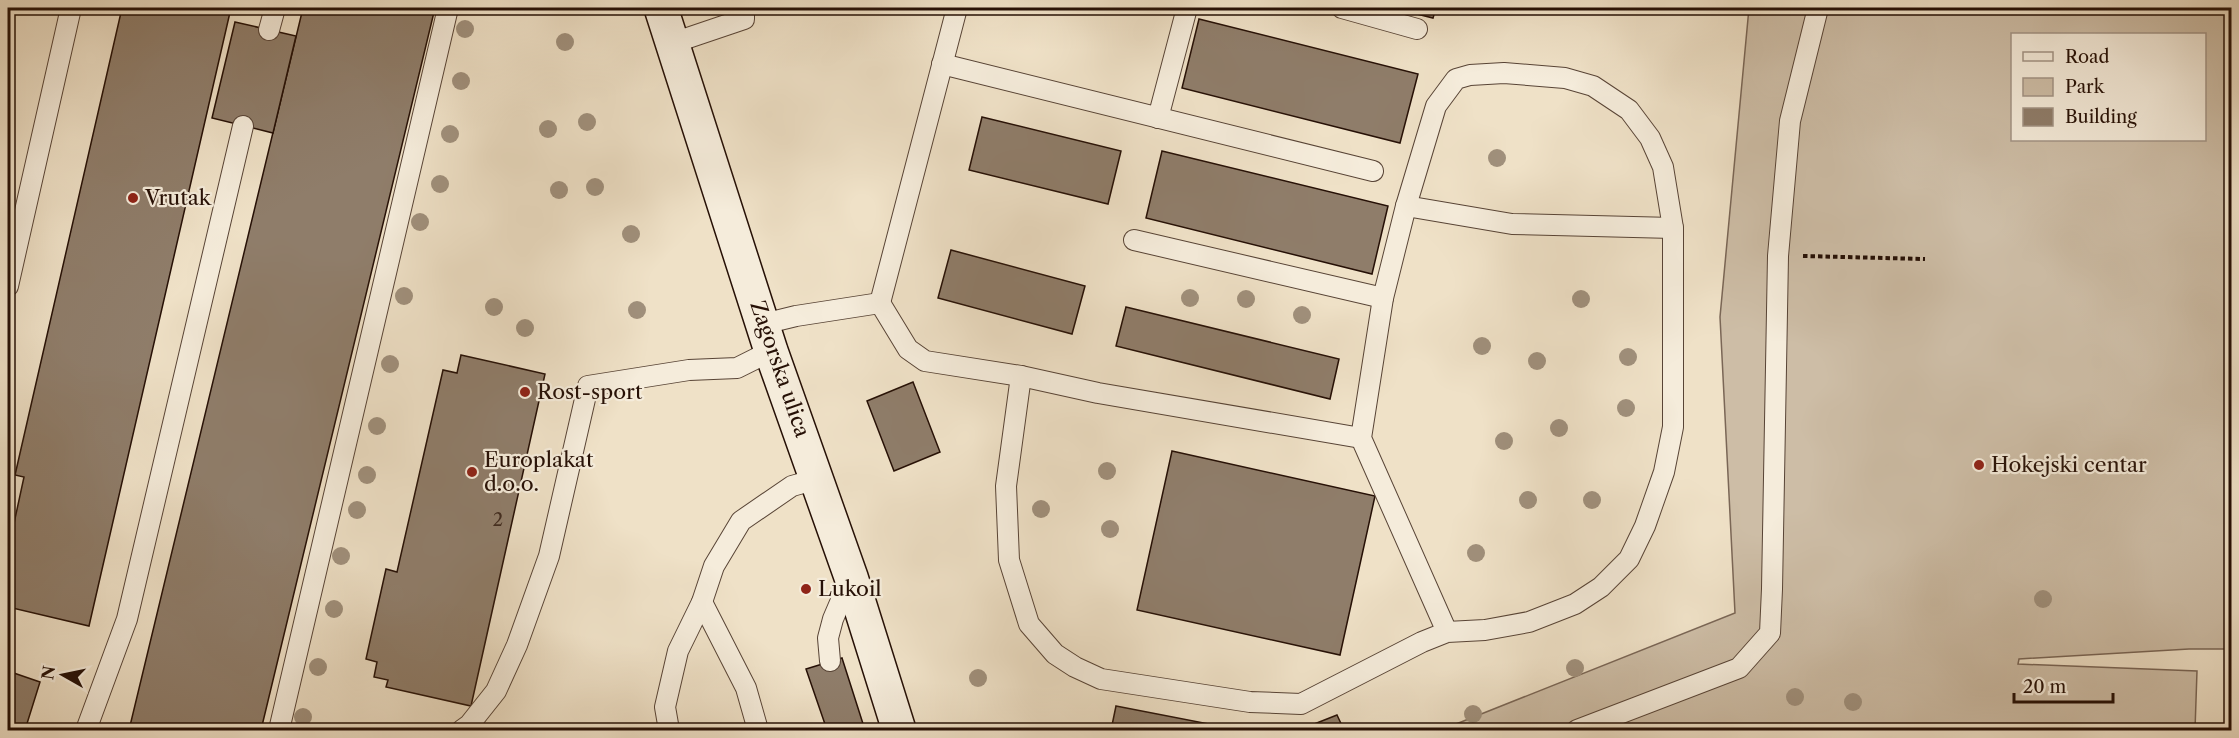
<svg xmlns="http://www.w3.org/2000/svg" width="2239" height="738" font-family="'Libre Caslon Text',serif">
<style>
.green{fill:#cdbda6;stroke:#7a6656;stroke-width:1.5;fill-rule:evenodd}
.building{fill:#8f7d6a;stroke:#261006;stroke-width:1.5}
.lines{fill:none;stroke-linecap:round;stroke-linejoin:round}
.lane-casing{stroke:#584436;stroke-width:22}
.secondary-casing{stroke:#261006;stroke-width:36}
.path{stroke:#261006;stroke-width:4;stroke-dasharray:4.5 3;stroke-linecap:butt}
.lane{stroke:#f5ecdb;stroke-width:20}
.secondary{stroke:#f5ecdb;stroke-width:33}
.tree{fill:#a0907c}
.poi-dot{fill:#8f2418;stroke:#f5ecdb;stroke-width:2}
.labels{text-anchor:middle;stroke-width:4.5;stroke-linejoin:round;paint-order:stroke}
.number-label{font-size:18px;fill:#402b1f}
.poi-label{font-size:21px;fill:#261006;stroke:#f5ecdb;text-anchor:start}
.street-label{font-size:21px;fill:#261006;stroke:#f5ecdb}
</style>
<rect width="100%" height="100%" fill="#efe1c7"/>
<filter id="stains"><feTurbulence type="fractalNoise" baseFrequency=".00333" numOctaves="4"/><feColorMatrix values="0 0 0 0 .2 0 0 0 0 .09 0 0 0 0 .02 0 0 0 .5 -.17"/></filter>
<radialGradient id="worn" r=".72"><stop offset=".6" stop-color="#630" stop-opacity="0"/><stop offset="1" stop-color="#630" stop-opacity=".3"/></radialGradient>
<!-- green -->
<path class="green" d="M 1749,8 L 2231,8 L 2231,649 L 2189,649 L 2019,659 L 2018,664 L 2197,671 L 2195,730 L 1441,730 L 1735,613 L 1720,317 ZM 2012,34 L 2204,34 L 2204,140 L 2012,140 Z"/>
<!-- building -->
<g class="building">
<path d="M 122,8 L 231,8 L 89,626 L 8,607 L 8,551 L 24,477 L 15,475 Z"/>
<path d="M 303,8 L 435,8 L 261,730 L 129,730 Z"/>
<path d="M 1393,8 L 1436,8 L 1433,18 Z"/>
<path d="M 1199,19 L 1418,74 L 1400,143 L 1182,88 Z"/>
<path d="M 235,22 L 296,36 L 273,133 L 212,118 Z"/>
<path d="M 982,117 L 1121,151 L 1108,204 L 969,170 Z"/>
<path d="M 1162,151 L 1388,206 L 1372,274 L 1146,218 Z"/>
<path d="M 951,250 L 1085,286 L 1072,334 L 938,298 Z"/>
<path d="M 1126,307 L 1339,359 L 1330,399 L 1116,346 Z"/>
<path d="M 461,355 L 545,374 L 471,706 L 386,687 L 388,680 L 374,677 L 377,662 L 366,659 L 386,569 L 397,572 L 443,370 L 457,373 Z"/>
<path d="M 913,382 L 940,452 L 894,471 L 867,401 Z"/>
<path d="M 1172,451 L 1375,496 L 1340,655 L 1137,610 Z"/>
<path d="M 842,658 L 865,730 L 827,730 L 806,669 Z"/>
<path d="M 8,671 L 40,682 L 25,730 L 8,730 Z"/>
<path d="M 1116,706 L 1209,724 L 1207,730 L 1111,730 Z"/>
<path d="M 1337,715 L 1344,730 L 1299,730 Z"/>
</g>
<g class="lines">
<!-- lane casing -->
<g class="lane-casing">
<g id="lane">
<path d="M 1342,8 L 1417,29"/>
<path d="M 269,30 L 275,8"/>
<path d="M 673,43 L 744,19 L 744,8"/>
<path d="M 942,64 L 1373,171"/>
<path d="M 1158,118 L 1187,8"/>
<path d="M 1406,206 L 1512,224 L 1673,228"/>
<path d="M 1134,240 L 1383,298"/>
<path d="M 8,286 L 71,8"/>
<path d="M 880,303 L 908,349 L 925,361 L 1021,376 L 1098,393 L 1361,438"/>
<path d="M 763,324 L 796,316 L 880,303 L 957,8"/>
<path d="M 1021,376 L 1006,486 L 1009,560 L 1029,624 L 1055,654 L 1075,667 L 1101,679 L 1250,702 L 1301,704 L 1422,642 L 1447,632 L 1485,630 L 1529,622 L 1575,604 L 1601,587 L 1629,559 L 1645,526 L 1664,472 L 1673,427 L 1673,228 L 1663,167 L 1650,138 L 1629,110 L 1593,86 L 1565,78 L 1504,73 L 1470,75 L 1456,79 L 1436,106 L 1406,206 L 1383,298 L 1361,438 L 1447,632"/>
<path d="M 702,602 L 746,688 L 758,730"/>
<path d="M 830,661 L 828,638 L 833,619 L 851,577"/>
<path d="M 86,730 L 127,619 L 243,126"/>
<path d="M 279,730 L 448,8"/>
<path d="M 462,730 L 469,725 L 496,691 L 517,645 L 549,556 L 588,386 L 689,370 L 737,368 L 771,351"/>
<path d="M 669,730 L 665,707 L 678,651 L 702,602 L 714,566 L 741,521 L 792,486 L 817,479"/>
<path d="M 1577,730 L 1739,668 L 1770,633 L 1772,589 L 1778,256 L 1790,121 L 1818,8"/>
</g>
</g>
<!-- secondary casing -->
<g class="secondary-casing">
<path id="secondary" d="M 661,8 L 771,351 L 851,577 L 899,730"/>
</g>
<!-- path -->
<path class="path" d="M 1803,256 L 1925,259"/>
<!-- lane -->
<use href="#lane" class="lane"/>
<!-- secondary -->
<use href="#secondary" class="secondary"/>
</g>
<!-- trees -->
<g class="tree">
<circle cx="465" cy="29" r="9"/>
<circle cx="565" cy="42" r="9"/>
<circle cx="461" cy="81" r="9"/>
<circle cx="587" cy="122" r="9"/>
<circle cx="548" cy="129" r="9"/>
<circle cx="450" cy="134" r="9"/>
<circle cx="1497" cy="158" r="9"/>
<circle cx="440" cy="184" r="9"/>
<circle cx="595" cy="187" r="9"/>
<circle cx="559" cy="190" r="9"/>
<circle cx="420" cy="222" r="9"/>
<circle cx="631" cy="234" r="9"/>
<circle cx="404" cy="296" r="9"/>
<circle cx="1190" cy="298" r="9"/>
<circle cx="1246" cy="299" r="9"/>
<circle cx="1581" cy="299" r="9"/>
<circle cx="494" cy="307" r="9"/>
<circle cx="637" cy="310" r="9"/>
<circle cx="1302" cy="315" r="9"/>
<circle cx="525" cy="328" r="9"/>
<circle cx="1482" cy="346" r="9"/>
<circle cx="1628" cy="357" r="9"/>
<circle cx="1537" cy="361" r="9"/>
<circle cx="390" cy="364" r="9"/>
<circle cx="1626" cy="408" r="9"/>
<circle cx="377" cy="426" r="9"/>
<circle cx="1559" cy="428" r="9"/>
<circle cx="1504" cy="441" r="9"/>
<circle cx="1107" cy="471" r="9"/>
<circle cx="367" cy="475" r="9"/>
<circle cx="1528" cy="500" r="9"/>
<circle cx="1592" cy="500" r="9"/>
<circle cx="1041" cy="509" r="9"/>
<circle cx="357" cy="510" r="9"/>
<circle cx="1110" cy="529" r="9"/>
<circle cx="1476" cy="553" r="9"/>
<circle cx="341" cy="556" r="9"/>
<circle cx="2043" cy="599" r="9"/>
<circle cx="334" cy="609" r="9"/>
<circle cx="318" cy="667" r="9"/>
<circle cx="1575" cy="668" r="9"/>
<circle cx="978" cy="678" r="9"/>
<circle cx="1795" cy="697" r="9"/>
<circle cx="1853" cy="702" r="9"/>
<circle cx="1473" cy="714" r="9"/>
<circle cx="303" cy="717" r="9"/>
</g>
<!-- markers -->
<g class="poi-dot">
<circle cx="133" cy="198" r="6"/>
<circle cx="525" cy="392" r="6"/>
<circle cx="1979" cy="465" r="6"/>
<circle cx="472" cy="472" r="6"/>
<circle cx="806" cy="589" r="6"/>
</g>
<g class="labels">
<!-- number labels -->
<g class="number-label">
<text x="498" y="526">2</text>
</g>
<!-- poi labels -->
<g class="poi-label">
<text x="145" y="205">Vrutak</text>
<text x="537" y="399">Rost-sport</text>
<text x="484" y="467">Europlakat<tspan x="484" dy="24">d.o.o.</tspan></text>
<text x="1991" y="472">Hokejski centar</text>
<text x="818" y="596">Lukoil</text>
</g>
<!-- street labels -->
<g class="street-label">
<text transform="translate(780 369) rotate(71)" y="7">Zagorska ulica</text>
</g>
</g>
<!-- margin -->
<rect width="2239" height="738" fill="none" stroke="#efe1c7" stroke-width="30"/>
<rect x="9" y="9" width="2221" height="720" fill="none" stroke="#261006" stroke-width="3"/>
<rect x="15" y="15" width="2209" height="708" fill="none" stroke="#261006" stroke-width="1.5"/>
<!-- legend -->
<rect x="2011" y="33" width="195" height="108" fill="#f5ecdb" stroke="#a29486" stroke-width="1.5"/>
<rect x="2023" y="52" width="30" height="9" fill="#f5ecdb" stroke="#a29486" stroke-width="1.5"/>
<text x="2065" y="63" font-size="18" fill="#261006">Road</text>
<rect x="2023" y="78" width="30" height="18" fill="#cdbda6" stroke="#a29486" stroke-width="1.5"/>
<text x="2065" y="93" font-size="18" fill="#261006">Park</text>
<rect x="2023" y="108" width="30" height="18" fill="#8f7d6a" stroke="#a29486" stroke-width="1.5"/>
<text x="2065" y="123" font-size="18" fill="#261006">Building</text>
<!-- north arrow -->
<g transform="translate(63 675) rotate(279)" stroke="#f5ecdb" stroke-width="4.5" paint-order="stroke">
<path d="M0-4.5L10 22L0 15L-10 22Z" fill="#261006"/>
<text y="-9" font-size="16" font-weight="bold" text-anchor="middle" fill="#261006">N</text>
</g>
<!-- scale -->
<path d="M2014 693v9h99v-9" fill="none" stroke="#261006" stroke-width="3"/>
<text x="2023" y="693" font-size="18" fill="#261006" stroke="#f5ecdb" stroke-width="4.5" paint-order="stroke">20 m</text>
<rect width="100%" height="100%" filter="url(#stains)"/>
<rect width="100%" height="100%" fill="url(#worn)"/>
</svg>
